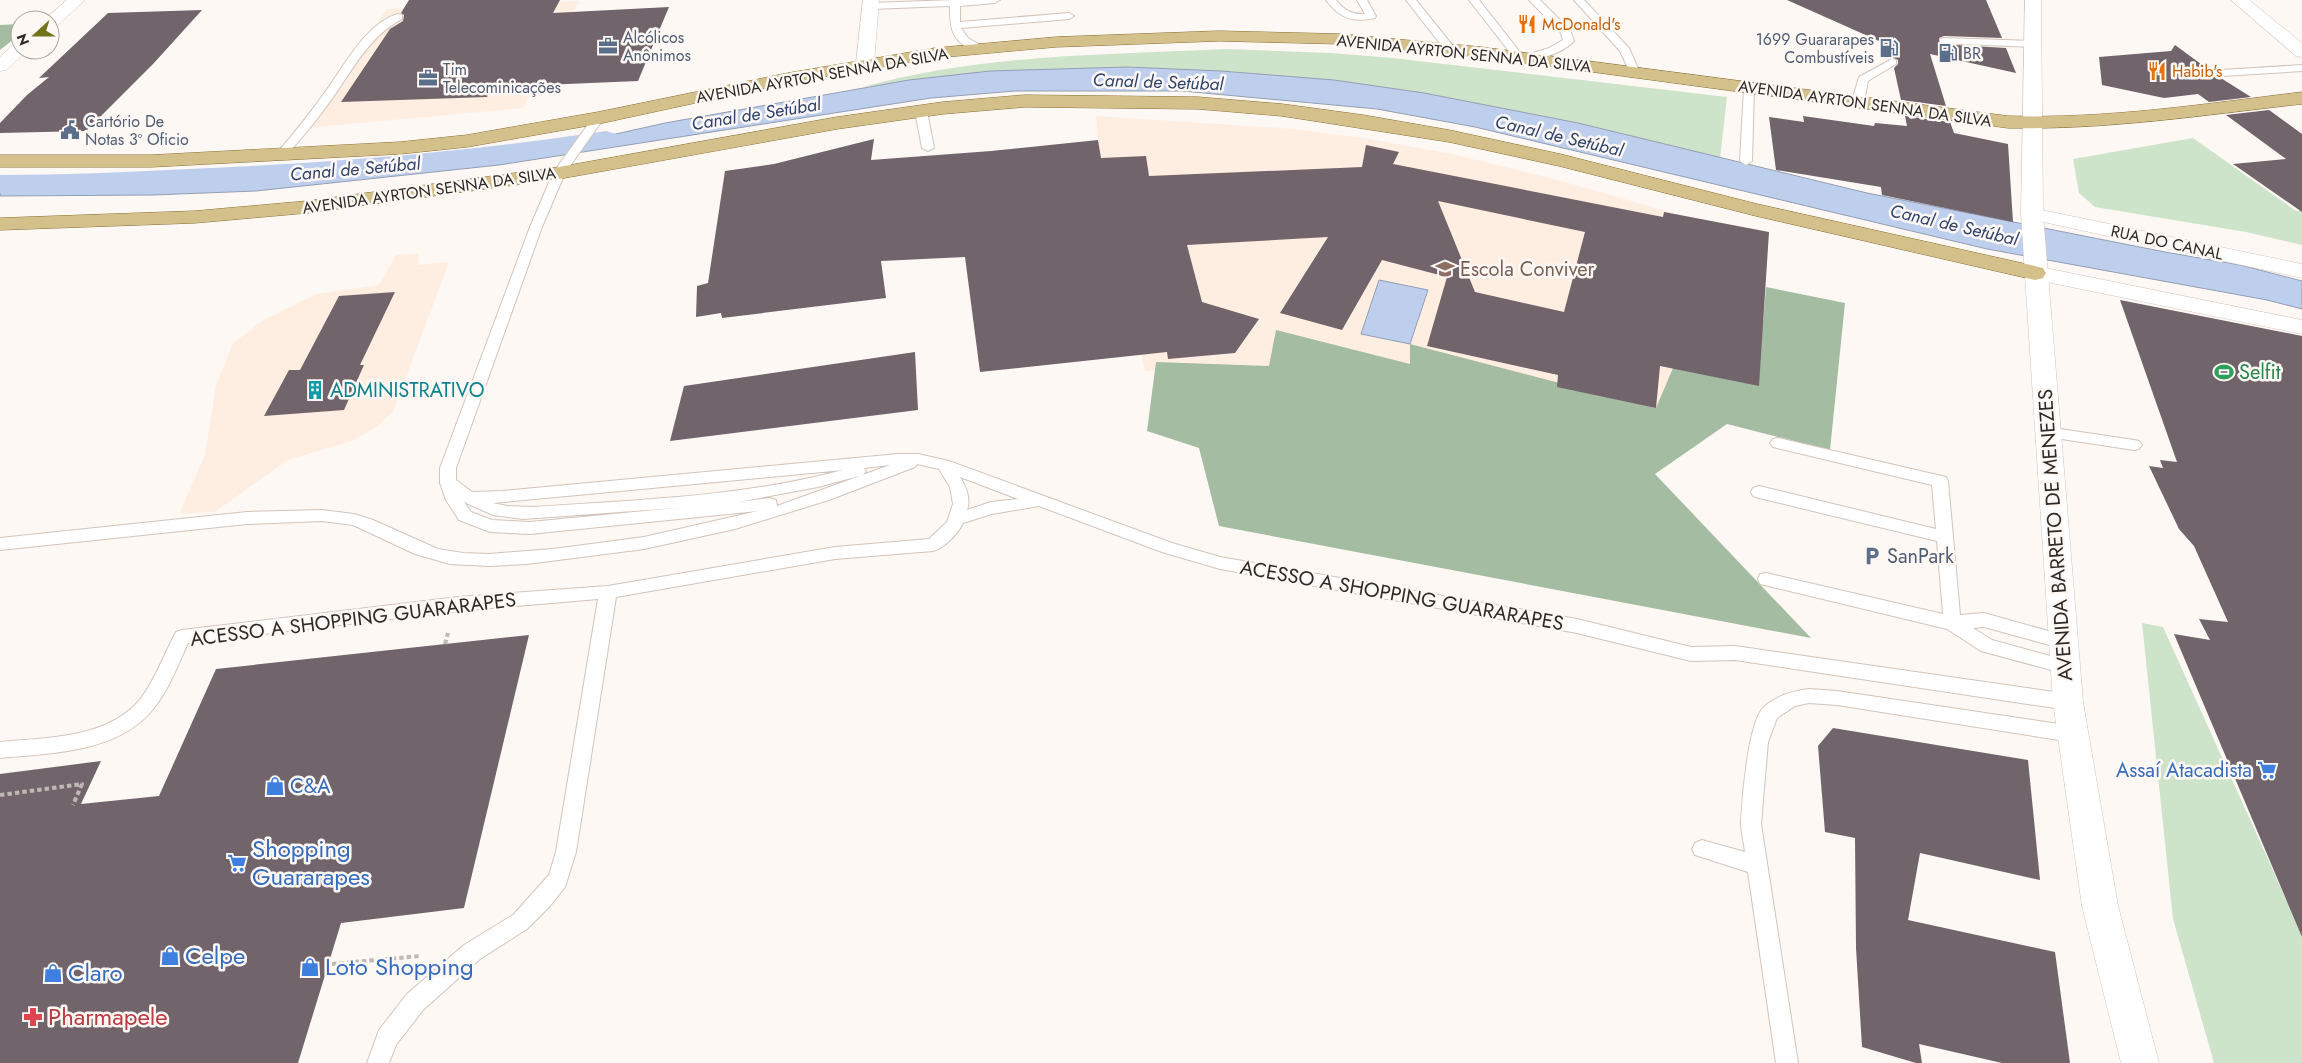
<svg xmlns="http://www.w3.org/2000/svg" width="2302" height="1063" font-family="Jost,sans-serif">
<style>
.built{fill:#feeee1}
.green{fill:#cde3ca}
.forest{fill:#a4bca1}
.water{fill:#becfee;stroke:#939eb2}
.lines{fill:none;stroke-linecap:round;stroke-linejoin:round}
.canal{fill:#becfee;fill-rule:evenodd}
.building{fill:#71646b;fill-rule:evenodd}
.service-casing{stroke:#d2c4ba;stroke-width:2}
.minor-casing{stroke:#d2c4ba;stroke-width:1}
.tertiary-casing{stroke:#d2c4ba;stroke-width:1}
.secondary-casing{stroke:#d2c4ba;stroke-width:1}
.primary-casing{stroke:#887034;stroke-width:1}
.path{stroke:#beb9b5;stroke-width:4;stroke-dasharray:4.5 3;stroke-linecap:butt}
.service{fill:#fff;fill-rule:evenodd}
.minor{fill:#fff;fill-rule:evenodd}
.tertiary{fill:#fff;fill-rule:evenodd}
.secondary{fill:#fff;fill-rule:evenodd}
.primary{fill:#d4c08a;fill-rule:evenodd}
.labels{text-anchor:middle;stroke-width:5;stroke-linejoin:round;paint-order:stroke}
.far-food-label{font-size:16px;fill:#c56008;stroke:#fef8f4;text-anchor:start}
.far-service-label{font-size:16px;fill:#4e5e75;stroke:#fef8f4;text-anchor:start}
.far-street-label{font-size:16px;fill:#2f2a26;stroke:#fef8f4}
.far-water-label{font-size:18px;font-style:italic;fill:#2e436d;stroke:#fef8f4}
.education-label{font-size:20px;fill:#785e54;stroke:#fef8f4;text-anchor:start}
.leisure-label{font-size:20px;fill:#27864d;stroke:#fef8f4;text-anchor:start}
.culture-label{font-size:20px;fill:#0d838f;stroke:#fef8f4;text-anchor:start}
.street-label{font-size:20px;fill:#2f2a26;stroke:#fef8f4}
.service-label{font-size:20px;fill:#4e5e75;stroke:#fef8f4;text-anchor:start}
.shop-label{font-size:20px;fill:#366cbe;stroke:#fef8f4;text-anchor:end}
.near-shop-label{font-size:24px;fill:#366cbe;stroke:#fef8f4;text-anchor:start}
.near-health-label{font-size:24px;fill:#be3a42;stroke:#fef8f4;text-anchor:start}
</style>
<rect width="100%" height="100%" fill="#fef8f4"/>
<!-- built -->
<g class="built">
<path d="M 579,1 L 523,108 L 304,128 L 387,9 Z"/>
<path d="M 1096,116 L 1281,128 L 1364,138 L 1452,154 L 1565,182 L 1768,240 L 1759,386 L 1663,419 L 1269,366 L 1145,371 L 1114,225 L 1098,140 Z"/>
<path d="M 419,253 L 418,265 L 449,262 L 393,412 L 379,425 L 352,441 L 288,460 L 215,512 L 179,514 L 205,455 L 216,385 L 233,343 L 264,320 L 316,294 L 379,285 L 396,255 Z"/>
</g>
<!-- green -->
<g class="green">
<path d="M 1226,49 L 1331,53 L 1393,58 L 1727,97 L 1720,159 L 1578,123 L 1424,93 L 1334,80 L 1221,71 L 1127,67 L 990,71 L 863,87 C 980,54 1105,55 1226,49 Z"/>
<path d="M 2193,138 L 2296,211 L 2302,210 L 2302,245 L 2246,232 L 2095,207 L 2079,193 L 2073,159 Z"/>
<path d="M 2142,623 L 2163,627 L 2286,899 L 2302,902 L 2302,1063 L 2214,1063 L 2173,919 Z"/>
</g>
<!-- forest -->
<g class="forest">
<path d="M 20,24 L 20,34 L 0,50 L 0,25 Z"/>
<path d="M 1766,287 L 1845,303 L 1830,450 L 1727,424 L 1655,474 L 1811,638 L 1219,526 L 1199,448 L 1147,431 L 1156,362 L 1269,366 L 1276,330 L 1410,364 L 1410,344 L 1656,408 L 1673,368 L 1763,324 Z"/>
</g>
<!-- water -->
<g class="water">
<path d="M 1127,67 L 1221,71 L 1334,80 L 1424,93 L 1578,123 L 1867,193 L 2165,252 L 2240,265 L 2302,281 L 2302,309 L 2267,300 L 1987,249 L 1475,127 L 1377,109 L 1182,91 L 1015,91 L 931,98 L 499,165 L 256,191 L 153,195 L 0,196 L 0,183 L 107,182 L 308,173 L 470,159 L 553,148 L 665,123 L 909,80 L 990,71 Z"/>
<path d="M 1379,280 L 1428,290 L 1410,344 L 1361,334 Z"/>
</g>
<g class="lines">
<!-- canal -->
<path class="canal" d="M 606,131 L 616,134 L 620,140 L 616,146 L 502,163 L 346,178 L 94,191 L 0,193 L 0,175 C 63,175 126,172 189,169 C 329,163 467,152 606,131 Z"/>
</g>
<!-- building -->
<g class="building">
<path d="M 409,0 L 560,0 L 553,13 L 669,7 L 638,81 L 493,87 L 487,97 L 341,102 L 390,29 L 403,21 L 404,15 L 401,13 Z"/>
<path d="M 1787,0 L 1986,0 L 2002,38 L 1944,36 L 1939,38 L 1939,44 L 2006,48 L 2016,73 L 1930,54 L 1946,106 L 1901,100 L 1894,68 L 1898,64 L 1898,60 L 1891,57 L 1888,45 Z"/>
<path d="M 202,10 L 154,63 L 86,131 L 0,133 L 0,123 L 27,95 L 49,77 L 39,78 L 108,13 Z"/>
<path d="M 2175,45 L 2216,75 L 2251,97 L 2209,102 L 2198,94 L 2164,98 L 2102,85 L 2099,57 L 2171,51 Z"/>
<path d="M 2269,110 L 2302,134 L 2302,212 L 2233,164 L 2286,159 L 2226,115 Z"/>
<path d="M 1803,116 L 1874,126 L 1875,123 L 1907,126 L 1905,116 L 1950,122 L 1954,133 L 2008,144 L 2013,222 L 1882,195 L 1881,187 L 1776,170 L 1769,117 L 1804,122 Z"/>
<path d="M 874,139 L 871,160 L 991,151 L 1098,140 L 1101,158 L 1146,156 L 1149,176 L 1362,167 L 1366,145 L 1399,152 L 1393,164 L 1663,217 L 1664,212 L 1769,232 L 1759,386 L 1660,366 L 1656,408 L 1557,387 L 1558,375 L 1427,346 L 1447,277 L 1382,260 L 1342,330 L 1280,313 L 1328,237 L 1187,245 L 1202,302 L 1259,319 L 1235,353 L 1168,359 L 1167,352 L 980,372 L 965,257 L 881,261 L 886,298 L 722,318 L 721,313 L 696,317 L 697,286 L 708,283 L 725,171 L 774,164 ZM 1438,201 L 1585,232 L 1564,312 L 1475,292 Z"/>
<path d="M 395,292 L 360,365 L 364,365 L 344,410 L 264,416 L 289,370 L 300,370 L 339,296 Z"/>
<path d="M 2120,300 L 2302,336 L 2302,937 L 2174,634 L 2210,640 L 2199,619 L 2228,622 L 2194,546 L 2179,529 L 2149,466 L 2163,468 L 2160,460 L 2177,462 Z"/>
<path d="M 915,352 L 918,410 L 670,441 L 684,386 Z"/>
<path d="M 529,635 L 464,908 L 341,923 L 298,1063 L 0,1063 L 0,774 L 101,761 L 81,804 L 159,796 L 216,669 Z"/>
<path d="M 1833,728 L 2028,760 L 2040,880 L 1920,853 L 1908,920 L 2055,952 L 2070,1063 L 2002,1063 L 1919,1044 L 1922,1063 L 1916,1063 L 1862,1047 L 1856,948 L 1855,838 L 1825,832 L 1818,746 Z"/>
</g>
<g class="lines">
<!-- service casing -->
<g class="service-casing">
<g id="service">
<path d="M 955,0 L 1000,0 L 995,3 L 960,6 L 960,22 L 1069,13 L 1074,16 L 1069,19 L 961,28 L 968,38 L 984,47 L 984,51 C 978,52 974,50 968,48 C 950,38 950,24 950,6 L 870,9 L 865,6 L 870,3 Z"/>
<path d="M 1326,0 L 1336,0 C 1344,10 1352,15 1365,14 L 1357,0 L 1367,0 L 1376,16 L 1375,18 C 1353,23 1339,18 1326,0 Z"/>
<path d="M 1406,0 L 1416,0 L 1453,46 L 1453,50 L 1445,50 Z"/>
<path d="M 1469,0 L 1479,0 L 1523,56 L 1549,48 L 1563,40 L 1561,33 L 1529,0 L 1540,0 L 1570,30 L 1574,41 C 1561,55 1532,63 1515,59 Z"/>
<path d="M 1574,0 L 1584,0 L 1629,48 L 1640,73 L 1639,75 L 1631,75 L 1620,51 Z"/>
<path d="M 398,14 L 402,15 L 402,19 C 369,36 352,71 331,100 C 317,120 301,139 285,157 L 277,157 L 275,155 L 277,153 C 293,134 309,115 323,95 C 342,70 365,23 398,14 Z"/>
<path d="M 1944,38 L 2033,41 L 2038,44 L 2033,47 L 1940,43 L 1940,39 Z"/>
<path d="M 1892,59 L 1896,60 L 1896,64 L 1868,81 L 1864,101 L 1858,104 L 1854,103 L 1852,101 L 1859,77 Z"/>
<path d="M 2302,65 L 2302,71 L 2222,76 L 2217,73 L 2222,70 Z"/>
<path d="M 1749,84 L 1754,87 L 1752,161 L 1746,165 L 1740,161 L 1744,87 Z"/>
<path d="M 921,108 L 927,111 L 934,148 L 928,151 L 922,148 L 915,111 Z"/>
<path d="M 598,115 L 604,118 L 565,173 L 542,227 L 456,468 L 456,480 L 472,492 L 502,491 L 898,454 L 918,454 L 949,461 L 1172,543 L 1220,557 L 1577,619 L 1691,647 L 1735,646 L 2068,694 L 2074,697 L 2077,702 L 2074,707 L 2068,710 L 1735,660 L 1691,661 L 1577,633 L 1220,569 L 1162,552 L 1039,506 L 992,514 L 963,523 C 958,534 944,548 933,551 L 835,559 L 616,597 L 576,852 L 565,887 L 550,906 L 527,929 L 480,959 L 423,1010 L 396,1045 L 389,1063 L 367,1063 L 379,1030 L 407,994 L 464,945 L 513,915 L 549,875 L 556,852 L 598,599 L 458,611 L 188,643 C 178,665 169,689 154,708 C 119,753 51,753 0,758 L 0,742 C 49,737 113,739 144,694 C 157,675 165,652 176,632 L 182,630 L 458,597 L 608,586 L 835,547 L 929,539 L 947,522 L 953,504 L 950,487 L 939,469 L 917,464 L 915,467 L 829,500 L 735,529 L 644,549 L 527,564 L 489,566 L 450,564 L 415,554 L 353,525 L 322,521 L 247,524 L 0,550 L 0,538 L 247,512 L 322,510 L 354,514 L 373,520 L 438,549 L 463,553 L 489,554 L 553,549 L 644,537 L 758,511 L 530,534 L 490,532 L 459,520 L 446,500 L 440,483 L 440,468 L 530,227 L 553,173 L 594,116 ZM 890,465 L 777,506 L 776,500 L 770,498 L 738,502 L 818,487 L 863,475 L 866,471 L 864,468 ZM 843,470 C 742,497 637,500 533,507 L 507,506 L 493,503 ZM 960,477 L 1018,499 L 991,502 L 967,510 C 971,499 966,486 960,477 ZM 464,502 L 493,515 L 523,519 L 676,508 L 530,522 L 492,520 L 471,512 Z"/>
<path d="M 2047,427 L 2134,440 L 2139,441 L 2142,445 L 2139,449 L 2134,450 L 2042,436 L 2039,432 L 2042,428 Z"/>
<path d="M 1778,438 L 1946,477 L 1948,481 L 1960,615 L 1984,613 L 2070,637 L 2073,642 L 2070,647 L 2064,649 L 1984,627 L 1973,628 L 1992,640 L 2072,662 L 2075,667 L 2072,672 L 2066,674 L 1981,651 L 1947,629 L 1760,584 L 1758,579 L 1760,574 L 1766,573 L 1943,614 L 1937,541 L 1759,498 L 1753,496 L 1751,492 L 1753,488 L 1759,486 L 1936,529 L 1932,485 L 1773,447 L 1770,443 L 1773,439 Z"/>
<path d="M 1809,689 L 1837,691 L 2072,726 L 2079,728 L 2081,734 L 2079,740 L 2072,742 L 1837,705 L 1809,703 L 1795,706 L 1777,718 L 1768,742 L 1761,824 L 1798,1063 L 1776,1063 L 1748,872 L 1695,855 L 1692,849 L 1695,843 L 1702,840 L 1745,852 C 1744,843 1741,832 1741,822 C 1742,800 1748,721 1764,707 C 1777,695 1793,691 1809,689 Z"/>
</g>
</g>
<!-- minor casing -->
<g class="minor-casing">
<g id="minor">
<path d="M 67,0 L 85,0 L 56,27 L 50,28 L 50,20 L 44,20 Z"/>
<path d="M 2231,0 L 2249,0 L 2302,43 L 2302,57 L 2296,56 Z"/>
<path d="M 20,43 L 20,50 L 27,50 L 26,52 L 6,70 L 0,71 L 0,57 L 14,44 Z"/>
</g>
</g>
<!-- tertiary casing -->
<g class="tertiary-casing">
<g id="tertiary">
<path d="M 2032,208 L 2302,264 L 2302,278 L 2025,218 L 2021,214 L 2025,210 Z"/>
<path d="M 2035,266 L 2302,320 L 2302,334 L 2027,278 L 2024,273 L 2027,268 Z"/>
</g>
</g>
<!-- secondary casing -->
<g class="secondary-casing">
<g id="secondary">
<path d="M 863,0 L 879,0 L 874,64 L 871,68 L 859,68 L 856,64 Z"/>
<path d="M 2025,0 L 2041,0 L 2043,214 L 2083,702 L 2118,906 L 2159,1063 L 2121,1063 L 2082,906 L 2053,702 L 2021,214 Z"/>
</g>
</g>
<!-- primary casing -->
<g class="primary-casing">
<g id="primary">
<path d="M 1219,31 L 1341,34 L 1481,47 L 2008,116 C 2107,119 2204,104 2302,92 L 2302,104 C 2204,115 2107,130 2008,128 L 1481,57 L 1341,44 L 1219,41 L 1056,47 L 935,58 L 788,83 L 598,124 L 467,147 L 400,154 L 151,167 L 0,167 L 0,155 L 151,155 L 400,142 L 467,135 L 598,112 L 788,73 L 935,48 L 1056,37 Z"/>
<path d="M 1025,95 L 1198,97 L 1282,104 L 1363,115 L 1449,130 L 1560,154 L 1757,204 L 2035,266 L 2043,268 L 2046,273 L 2043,278 L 2035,280 L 1756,216 L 1559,166 L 1449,142 L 1282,116 L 1198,109 L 1025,107 L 943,114 L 837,129 L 559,179 L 307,213 L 195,223 L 0,230 L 0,218 L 195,211 L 307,201 L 559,167 L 837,117 L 943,102 Z"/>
</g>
</g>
<!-- path -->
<g class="path">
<path d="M 445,644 L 448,633"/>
<path d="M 0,795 L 82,784 L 73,805"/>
<path d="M 332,964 L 420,956"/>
</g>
<!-- service -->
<use href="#service" class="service"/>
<!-- minor -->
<use href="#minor" class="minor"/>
<!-- tertiary -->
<use href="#tertiary" class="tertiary"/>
<!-- secondary -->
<use href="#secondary" class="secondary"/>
<!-- primary -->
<use href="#primary" class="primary"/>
</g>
<!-- icons -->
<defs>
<g id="restaurant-bare" transform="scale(1.5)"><path d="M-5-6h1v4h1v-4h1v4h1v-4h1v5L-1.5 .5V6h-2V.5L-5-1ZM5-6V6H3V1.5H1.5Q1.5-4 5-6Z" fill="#e8710a" stroke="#fef8f4" stroke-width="2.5" paint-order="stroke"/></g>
<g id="office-bare" transform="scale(1.5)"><path d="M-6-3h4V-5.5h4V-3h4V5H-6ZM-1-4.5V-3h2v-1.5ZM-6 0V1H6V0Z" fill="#5c6f8a" stroke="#fef8f4" stroke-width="2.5" paint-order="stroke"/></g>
<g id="fuel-bare" transform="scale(1.5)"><path d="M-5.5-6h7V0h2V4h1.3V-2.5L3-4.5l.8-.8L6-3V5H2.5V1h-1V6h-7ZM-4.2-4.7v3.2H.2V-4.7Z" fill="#5c6f8a" stroke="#fef8f4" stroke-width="2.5" paint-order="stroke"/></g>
<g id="civic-bare" transform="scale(1.5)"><path d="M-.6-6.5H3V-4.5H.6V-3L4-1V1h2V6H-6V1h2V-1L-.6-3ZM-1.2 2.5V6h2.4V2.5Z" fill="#5c6f8a" stroke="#fef8f4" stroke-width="2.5" paint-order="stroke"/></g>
<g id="school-bare" transform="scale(1.5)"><path d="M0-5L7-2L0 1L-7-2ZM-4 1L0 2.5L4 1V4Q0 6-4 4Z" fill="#8d6e63" stroke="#fef8f4" stroke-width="2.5" paint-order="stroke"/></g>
<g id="stadium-bare" transform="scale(1.5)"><path d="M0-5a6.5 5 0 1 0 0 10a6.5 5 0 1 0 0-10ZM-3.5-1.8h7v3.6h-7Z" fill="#2e9e5b" stroke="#fef8f4" stroke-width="2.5" paint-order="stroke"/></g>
<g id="building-bare" transform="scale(1.5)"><path d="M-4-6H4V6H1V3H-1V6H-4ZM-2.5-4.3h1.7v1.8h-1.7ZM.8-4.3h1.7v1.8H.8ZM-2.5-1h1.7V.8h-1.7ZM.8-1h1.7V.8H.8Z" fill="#0f9aa8" stroke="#fef8f4" stroke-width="2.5" paint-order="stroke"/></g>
<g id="parking-bare" transform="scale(1.5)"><path d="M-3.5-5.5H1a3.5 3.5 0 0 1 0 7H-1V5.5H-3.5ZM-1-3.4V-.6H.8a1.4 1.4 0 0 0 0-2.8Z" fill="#5c6f8a" stroke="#fef8f4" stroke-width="2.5" paint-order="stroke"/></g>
<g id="supermarket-bare" transform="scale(1.5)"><path d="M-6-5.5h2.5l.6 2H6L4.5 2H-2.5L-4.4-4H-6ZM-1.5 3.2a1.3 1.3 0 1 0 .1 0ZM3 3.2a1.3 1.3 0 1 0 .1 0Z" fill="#3f7fe0" stroke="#fef8f4" stroke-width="2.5" paint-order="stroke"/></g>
<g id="shop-bare" transform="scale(1.5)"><path d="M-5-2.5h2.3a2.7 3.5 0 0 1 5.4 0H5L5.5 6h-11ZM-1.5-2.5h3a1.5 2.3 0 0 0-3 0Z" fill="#3f7fe0" stroke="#fef8f4" stroke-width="2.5" paint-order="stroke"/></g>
<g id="pharmacy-bare" transform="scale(1.5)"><path d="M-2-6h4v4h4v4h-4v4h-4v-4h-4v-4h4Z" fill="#e0444e" stroke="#fef8f4" stroke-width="2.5" paint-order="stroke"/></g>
</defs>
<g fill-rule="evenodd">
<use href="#restaurant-bare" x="1527" y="24"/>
<use href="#office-bare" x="608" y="46"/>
<use href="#fuel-bare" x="1889" y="48"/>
<use href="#fuel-bare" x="1948" y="53"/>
<use href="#restaurant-bare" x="2157" y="71"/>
<use href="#office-bare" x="428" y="78"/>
<use href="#civic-bare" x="70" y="130"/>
<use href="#school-bare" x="1445" y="269"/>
<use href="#stadium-bare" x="2224" y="372"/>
<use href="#building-bare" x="315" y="390"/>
<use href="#parking-bare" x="1872" y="556"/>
<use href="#supermarket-bare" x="2267" y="770"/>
<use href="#shop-bare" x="275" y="786"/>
<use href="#supermarket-bare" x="237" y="863"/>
<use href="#shop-bare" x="170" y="956"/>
<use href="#shop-bare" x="310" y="967"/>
<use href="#shop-bare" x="53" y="973"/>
<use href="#pharmacy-bare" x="33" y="1017"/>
</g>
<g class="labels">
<!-- far-food labels -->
<g class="far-food-label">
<text x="1542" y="30">McDonald's</text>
<text x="2172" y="77">Habib's</text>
</g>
<!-- far-service labels -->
<g class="far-service-label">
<text x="623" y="43">Alcólicos<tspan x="623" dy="18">Anônimos</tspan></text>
<text x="1874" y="45" text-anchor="end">1699 Guararapes<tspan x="1874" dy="18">Combustíveis</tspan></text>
<text x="1963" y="59">BR</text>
<text x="443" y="75">Tim<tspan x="443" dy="18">Telecominicações</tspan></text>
<text x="85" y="127">Cartório De<tspan x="85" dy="18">Notas 3º Oficio</tspan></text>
</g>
<!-- far-street labels -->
<g class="far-street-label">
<text transform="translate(1464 53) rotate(6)" y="6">AVENIDA AYRTON SENNA DA SILVA</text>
<text transform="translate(822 75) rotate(-10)" y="6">AVENIDA AYRTON SENNA DA SILVA</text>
<text transform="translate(1865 103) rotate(8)" y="6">AVENIDA AYRTON SENNA DA SILVA</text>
<text transform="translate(429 190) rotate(-8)" y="6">AVENIDA AYRTON SENNA DA SILVA</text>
<text transform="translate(2167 242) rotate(12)" y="6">RUA DO CANAL</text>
</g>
<!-- far-water labels -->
<g class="far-water-label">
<text transform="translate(1158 82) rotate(2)" y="6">Canal de Setúbal</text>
<text transform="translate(756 114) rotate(-9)" y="6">Canal de Setúbal</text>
<text transform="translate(1559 136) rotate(13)" y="6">Canal de Setúbal</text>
<text transform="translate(355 169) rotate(-5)" y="6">Canal de Setúbal</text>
<text transform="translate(1954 225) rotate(13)" y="6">Canal de Setúbal</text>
</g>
<!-- education labels -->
<g class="education-label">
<text x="1460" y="276">Escola Conviver</text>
</g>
<!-- leisure labels -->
<g class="leisure-label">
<text x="2239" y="379">Selfit</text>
</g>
<!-- culture labels -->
<g class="culture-label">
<text x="330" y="397">ADMINISTRATIVO</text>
</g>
<!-- street labels -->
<g class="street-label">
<text transform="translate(2055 535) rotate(-94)" y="7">AVENIDA BARRETO DE MENEZES</text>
<text transform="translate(1402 595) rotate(10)" y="7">ACESSO A SHOPPING GUARARAPES</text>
<text transform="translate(353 619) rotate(-7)" y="7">ACESSO A SHOPPING GUARARAPES</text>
</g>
<!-- service labels -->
<g class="service-label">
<text x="1887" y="563">SanPark</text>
</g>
<!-- shop labels -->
<g class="shop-label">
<text x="2252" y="777">Assaí Atacadista</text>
<text x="290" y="793" text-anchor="start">C&amp;A</text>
</g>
<!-- near-shop labels -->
<g class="near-shop-label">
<text x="252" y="857">Shopping<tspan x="252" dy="28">Guararapes</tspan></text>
<text x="185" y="964">Celpe</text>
<text x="325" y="975">Loto Shopping</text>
<text x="68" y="981">Claro</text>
</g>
<!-- near-health labels -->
<g class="near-health-label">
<text x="48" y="1025">Pharmapele</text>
</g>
</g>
<!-- north arrow -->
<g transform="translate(35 35) rotate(249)"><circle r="24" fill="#fef8f4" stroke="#aba6a2"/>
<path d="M0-4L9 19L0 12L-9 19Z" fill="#72741b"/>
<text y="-8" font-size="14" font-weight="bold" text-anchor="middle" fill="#2f2a26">N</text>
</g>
</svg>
